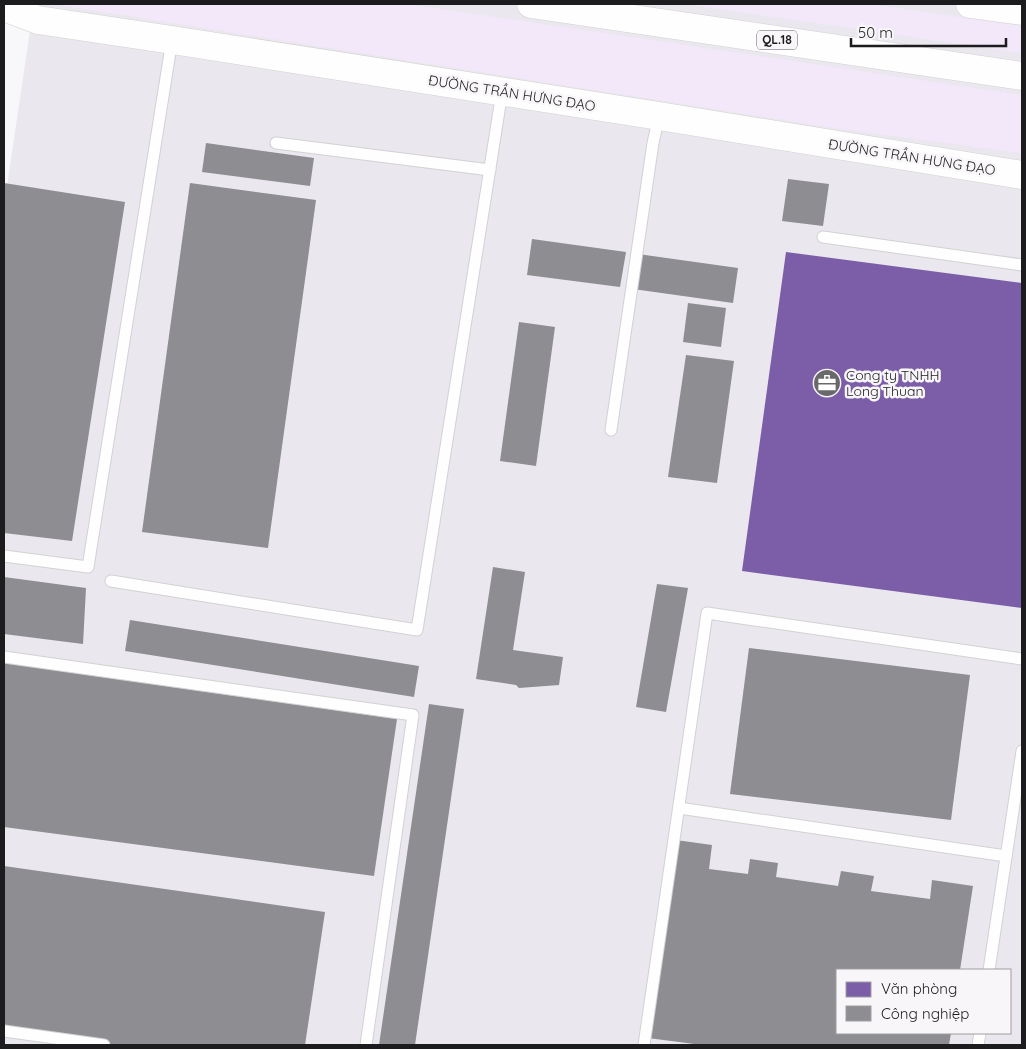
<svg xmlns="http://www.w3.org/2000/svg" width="1026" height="1049" font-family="Quicksand,sans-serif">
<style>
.built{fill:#ebe7ee;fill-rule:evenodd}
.green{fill:#f3e8fa}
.offices{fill:#7b5ea7}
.industry{fill:#8d8d92}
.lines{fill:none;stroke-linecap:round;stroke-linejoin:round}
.lane-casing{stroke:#d2d1d3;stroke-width:13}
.secondary-casing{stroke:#d2d1d3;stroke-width:29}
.highway-casing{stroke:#d2d1d3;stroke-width:29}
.lane{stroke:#fefefe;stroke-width:11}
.secondary{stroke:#fefefe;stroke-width:28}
.highway{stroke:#fefefe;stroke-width:28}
.labels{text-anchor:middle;stroke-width:5;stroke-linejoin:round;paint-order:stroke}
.shield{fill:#f9f6fa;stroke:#5e5d5f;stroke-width:1}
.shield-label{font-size:12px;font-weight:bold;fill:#1c1b1d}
.street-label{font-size:14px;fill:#1c1b1d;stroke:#f9f6fa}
.poi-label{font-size:14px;fill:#1c1b1d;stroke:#f9f6fa;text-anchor:start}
</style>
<rect width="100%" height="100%" fill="#f8f7f9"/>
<!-- built -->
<path class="built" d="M 34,4 L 1022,4 L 1022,1045 L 4,1045 L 4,206 ZM 837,970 L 1010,970 L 1010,1033 L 837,1033 Z"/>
<!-- green -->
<g class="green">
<path d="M 53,4 L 407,4 L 1022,95 L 1022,153 L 841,129 Z"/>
<path d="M 685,4 L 869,4 L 1022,26 L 1022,53 Z"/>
</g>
<!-- offices -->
<path class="offices" d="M 786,252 L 1022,283 L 1022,608 L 742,571 Z"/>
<!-- industry -->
<g class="industry">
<path d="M 206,143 L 314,158 L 310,186 L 202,172 Z"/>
<path d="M 788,179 L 829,184 L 823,226 L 782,221 Z"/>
<path d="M 4,183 L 125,202 L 72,541 L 4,533 Z"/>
<path d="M 190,183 L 316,200 L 268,548 L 142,532 Z"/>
<path d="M 532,239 L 626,252 L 620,287 L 527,275 Z"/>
<path d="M 638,254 L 738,268 L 733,303 L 633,289 Z"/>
<path d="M 688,303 L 726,308 L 721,347 L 683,342 Z"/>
<path d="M 519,322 L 555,327 L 536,466 L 500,461 Z"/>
<path d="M 686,355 L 734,361 L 717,483 L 668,477 Z"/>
<path d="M 493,567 L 525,572 L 513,650 L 563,657 L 559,685 L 519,688 L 516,685 L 476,679 Z"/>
<path d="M 4,577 L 86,588 L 83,644 L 4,634 Z"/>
<path d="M 657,584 L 688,588 L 666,712 L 636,707 Z"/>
<path d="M 130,620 L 419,666 L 414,697 L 125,651 Z"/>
<path d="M 749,648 L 970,675 L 951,820 L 730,794 Z"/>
<path d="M 4,663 L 397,719 L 374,876 L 4,827 Z"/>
<path d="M 429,704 L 464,709 L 415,1045 L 379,1045 Z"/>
<path d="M 676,840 L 712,845 L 709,869 L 748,874 L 750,859 L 778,863 L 776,877 L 838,886 L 841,871 L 874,876 L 871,891 L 930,899 L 932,880 L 973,886 L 960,970 L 837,970 L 837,1033 L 951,1033 L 949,1045 L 702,1045 L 648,1038 Z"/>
<path d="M 4,866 L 325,912 L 305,1045 L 107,1045 L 4,1031 Z"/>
</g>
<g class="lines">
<!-- lane casing -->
<g class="lane-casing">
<g id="lane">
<path d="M 276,143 L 490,170"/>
<path d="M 823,237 L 1022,265"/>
<path d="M 611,430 L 653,143 L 659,116"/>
<path d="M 4,556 L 88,567 L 172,40"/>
<path d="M 111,581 L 417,630 L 502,92"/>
<path d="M 4,657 L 413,715 L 366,1045"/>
<path d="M 679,808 L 1006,856"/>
<path d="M 989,970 L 1022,751"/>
<path d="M 4,1031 L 104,1045"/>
<path d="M 644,1045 L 707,613 L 1022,659"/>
<path d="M 978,1045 L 980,1033"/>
</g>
</g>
<!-- secondary casing -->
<g class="secondary-casing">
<g id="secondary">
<path d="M 970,4 L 1022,11"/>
<path d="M 4,7 L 38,20 L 172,40 L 659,116 L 1022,175"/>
</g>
</g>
<!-- highway casing -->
<g class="highway-casing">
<path id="highway" d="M 531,4 L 1022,76"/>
</g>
<!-- lane -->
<use href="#lane" class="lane"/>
<!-- secondary -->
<use href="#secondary" class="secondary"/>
<!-- highway -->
<use href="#highway" class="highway"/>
</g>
<!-- icons -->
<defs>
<g id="office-disc" transform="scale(1.4375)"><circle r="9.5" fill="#69686a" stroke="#f9f6fa"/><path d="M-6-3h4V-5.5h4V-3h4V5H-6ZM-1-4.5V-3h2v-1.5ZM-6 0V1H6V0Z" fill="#fff"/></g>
</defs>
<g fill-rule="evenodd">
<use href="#office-disc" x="827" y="383"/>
</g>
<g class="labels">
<!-- shield labels -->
<rect class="shield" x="757" y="30.5" width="40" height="19" rx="4"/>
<g class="shield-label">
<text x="777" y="44">QL.18</text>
</g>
<!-- street labels -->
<g class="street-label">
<text transform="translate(512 93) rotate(9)" y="5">ĐƯỜNG TRẦN HƯNG ĐẠO</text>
<text transform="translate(912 157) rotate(9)" y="5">ĐƯỜNG TRẦN HƯNG ĐẠO</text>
</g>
<!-- poi labels -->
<g class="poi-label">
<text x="846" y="380">Cong ty TNHH<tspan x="846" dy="16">Long Thuan</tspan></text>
</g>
</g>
<!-- border -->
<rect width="1026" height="1049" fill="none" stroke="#1c1b1d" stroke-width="10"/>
<!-- legend -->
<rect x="836" y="969" width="175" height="65" fill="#f9f6fa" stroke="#a19ea2"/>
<rect x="846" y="982" width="25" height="15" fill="#7b5ea7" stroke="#a19ea2"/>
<text x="881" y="994" font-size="15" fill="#1c1b1d">Văn phòng</text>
<rect x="846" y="1006" width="25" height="15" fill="#8d8d92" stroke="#a19ea2"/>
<text x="881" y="1019" font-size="15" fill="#1c1b1d">Công nghiệp</text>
<!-- scale -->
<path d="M851 38v8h155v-8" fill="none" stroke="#1c1b1d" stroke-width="2.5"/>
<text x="858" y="38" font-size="15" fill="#1c1b1d" stroke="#f9f6fa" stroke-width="4" paint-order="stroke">50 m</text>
</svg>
